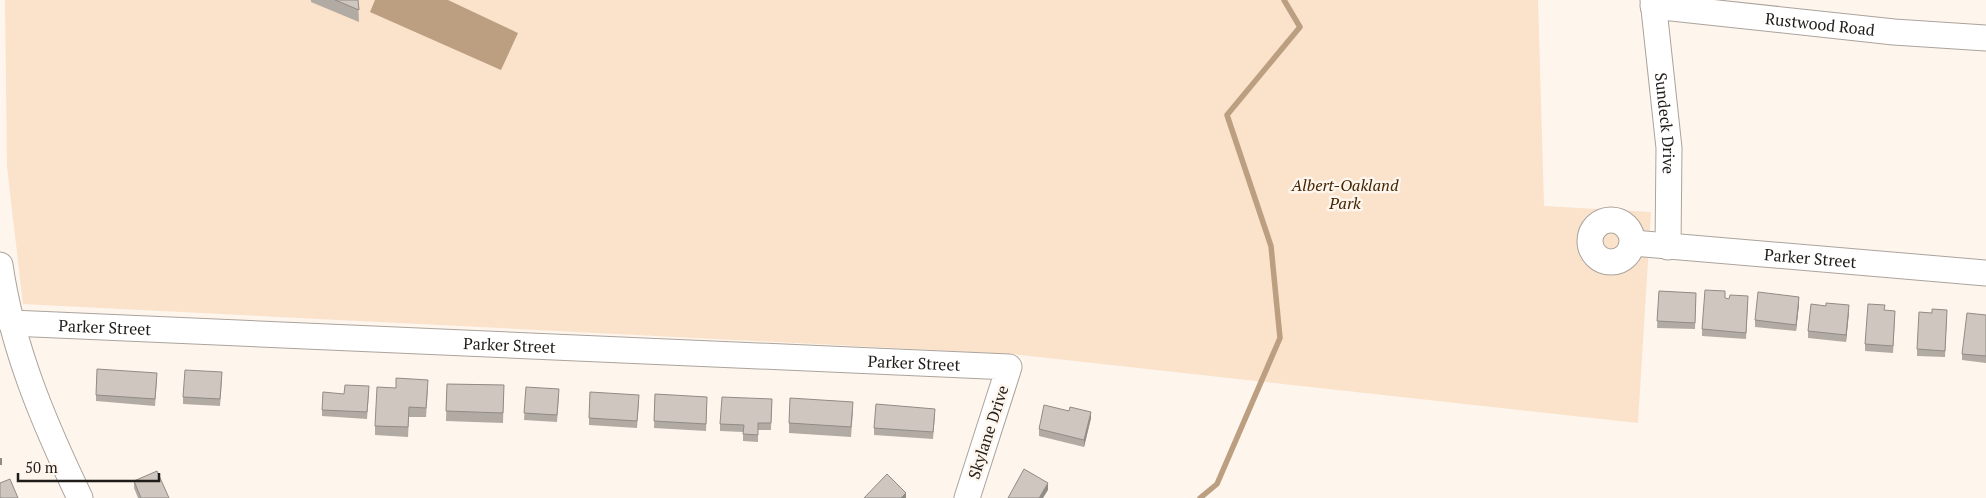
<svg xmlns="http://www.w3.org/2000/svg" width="1986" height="498" font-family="'PT Serif',serif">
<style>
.green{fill:#fae2cb}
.water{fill:#bc9e80}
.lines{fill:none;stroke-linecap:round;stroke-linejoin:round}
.stream{stroke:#bc9e80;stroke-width:5.5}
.minor-casing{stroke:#aba39c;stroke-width:27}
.minor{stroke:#fff;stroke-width:25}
.wall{fill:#b2aba4}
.shaded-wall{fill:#918b86}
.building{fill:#cfc7bf;stroke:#918b86}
.labels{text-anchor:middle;stroke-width:5;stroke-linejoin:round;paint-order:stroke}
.street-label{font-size:16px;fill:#1f1c19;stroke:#fef5ed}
.park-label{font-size:16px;font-style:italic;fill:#442600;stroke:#fef5ed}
</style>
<rect width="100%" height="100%" fill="#fef5ed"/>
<!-- green -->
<path class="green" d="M 5,0 L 1538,0 L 1544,206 L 1651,212 L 1638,423 L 1012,354 L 23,304 L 7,167 Z"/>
<!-- water -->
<path class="water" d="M 375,0 L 448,0 L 518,33 L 501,70 L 370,12 Z"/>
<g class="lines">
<!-- stream -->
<path class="stream" d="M 1200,498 L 1217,484 L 1280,338 L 1271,246 L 1227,115 L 1300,27 L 1284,0"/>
<!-- minor casing -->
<g class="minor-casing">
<g id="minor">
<path id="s1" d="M 1653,0 L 1669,148 L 1668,247"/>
<path id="s2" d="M 1653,6 L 1894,32 L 1986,38"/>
<circle cx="1611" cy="241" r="21"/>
<path id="s3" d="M 1633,243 L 1986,273"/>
<path d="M 0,265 C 12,348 44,423 80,498"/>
<path id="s4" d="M 11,323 L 1009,367 L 967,498"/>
</g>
</g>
<!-- minor -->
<use href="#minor" class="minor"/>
</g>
<!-- wall -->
<g class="wall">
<path d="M 311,0 L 358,0 L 359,22 L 311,2 Z"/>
<path d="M 1659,291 L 1696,293 L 1695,329 L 1657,328 Z"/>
<path d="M 1725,299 L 1748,303 L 1746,339 L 1702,336 L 1702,329 Z"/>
<path d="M 1799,304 L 1796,331 L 1755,327 L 1755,320 Z"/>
<path d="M 1826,306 L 1849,312 L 1846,342 L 1808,338 L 1808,331 Z"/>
<path d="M 1885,310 L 1895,318 L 1893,353 L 1865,351 L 1865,344 Z"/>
<path d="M 1986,315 L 1986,363 L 1962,360 L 1962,354 Z"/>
<path d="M 1947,316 L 1945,357 L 1917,356 L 1917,349 Z"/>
<path d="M 222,379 L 220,406 L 183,404 L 183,397 Z"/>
<path d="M 157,380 L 155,406 L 96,401 L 96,395 Z"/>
<path d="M 447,384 L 504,385 L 503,423 L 446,421 Z"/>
<path d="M 526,387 L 559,395 L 557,422 L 524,420 Z"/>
<path d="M 428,389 L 426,417 L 409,417 L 408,437 L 375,435 L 375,426 Z"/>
<path d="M 369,393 L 367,419 L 322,416 L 322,410 L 344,394 Z"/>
<path d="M 655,394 L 707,404 L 706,431 L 654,428 Z"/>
<path d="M 772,399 L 771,430 L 758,430 L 758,442 L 743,441 L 743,432 L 720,431 L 720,424 Z"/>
<path d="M 639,401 L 637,428 L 589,425 L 589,418 Z"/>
<path d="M 853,411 L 851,437 L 789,433 L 789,423 Z"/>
<path d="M 935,415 L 933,439 L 874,435 L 874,428 Z"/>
<path d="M 1091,418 L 1084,447 L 1039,436 L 1039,429 Z"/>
<path d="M 134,481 L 169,498 L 138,498 L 134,488 Z"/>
</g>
<!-- shaded-wall -->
<g class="shaded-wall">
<path d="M 1799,297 L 1799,304 L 1796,331 L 1796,325 Z"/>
<path d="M 1849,305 L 1849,312 L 1846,342 L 1846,335 Z"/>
<path d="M 1091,412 L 1091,418 L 1084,447 L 1084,440 Z"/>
<rect x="0" y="458" width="2" height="7"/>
<path d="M 1048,483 L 1048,490 L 1043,498 L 1039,498 Z"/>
<path d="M 906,493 L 906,498 L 901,498 Z"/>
</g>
<!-- building -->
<g class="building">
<path d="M 335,0 L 358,0 L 359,10 Z"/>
<path d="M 1705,290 L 1725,291 L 1725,298 L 1729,299 L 1730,295 L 1748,296 L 1746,333 L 1702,329 Z"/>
<path d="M 1659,291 L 1696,293 L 1695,323 L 1657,321 Z"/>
<path d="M 1758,292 L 1799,297 L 1796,325 L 1755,320 Z"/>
<path d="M 1826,303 L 1849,305 L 1846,335 L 1808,331 L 1811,304 L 1826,306 Z"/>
<path d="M 1868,304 L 1885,305 L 1884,310 L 1895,311 L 1893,346 L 1865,344 Z"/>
<path d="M 1932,309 L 1947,310 L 1945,351 L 1917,349 L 1919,312 L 1932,313 Z"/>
<path d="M 1967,313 L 1986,315 L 1986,356 L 1962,354 Z"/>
<path d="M 97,369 L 157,373 L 155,399 L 96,395 Z"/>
<path d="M 185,370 L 222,372 L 220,399 L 183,397 Z"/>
<path d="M 396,378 L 428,380 L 426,408 L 409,407 L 408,427 L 375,426 L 377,387 L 396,388 Z"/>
<path d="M 447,384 L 504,385 L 503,413 L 446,411 Z"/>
<path d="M 345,385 L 369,386 L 367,412 L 322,410 L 323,392 L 344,394 Z"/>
<path d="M 526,387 L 559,389 L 557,415 L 524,413 Z"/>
<path d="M 590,392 L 639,395 L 637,421 L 589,418 Z"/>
<path d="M 655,394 L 707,397 L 706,424 L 654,421 Z"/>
<path d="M 722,397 L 772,399 L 771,423 L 758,423 L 758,435 L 743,434 L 744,425 L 720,424 Z"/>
<path d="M 790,398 L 853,402 L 851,427 L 789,423 Z"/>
<path d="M 876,404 L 935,409 L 933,432 L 874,428 Z"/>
<path d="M 1044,405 L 1069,411 L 1070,407 L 1091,412 L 1084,440 L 1039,429 Z"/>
<path d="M 1024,469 L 1048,483 L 1039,498 L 1008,498 Z"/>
<path d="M 157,471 L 169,498 L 141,498 L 134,481 Z"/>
<path d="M 887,474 L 906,493 L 901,498 L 864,498 Z"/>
<path d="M 10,479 L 18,498 L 0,498 L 0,483 Z"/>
</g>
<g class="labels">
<!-- street labels -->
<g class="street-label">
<text dy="6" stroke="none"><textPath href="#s2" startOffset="168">Rustwood Road</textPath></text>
<text dy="6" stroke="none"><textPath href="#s1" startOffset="124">Sundeck Drive</textPath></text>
<text dy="6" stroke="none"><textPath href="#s3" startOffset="178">Parker Street</textPath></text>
<text dy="6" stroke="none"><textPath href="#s4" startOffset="94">Parker Street</textPath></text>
<text dy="6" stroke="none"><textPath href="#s4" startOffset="499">Parker Street</textPath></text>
<text dy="6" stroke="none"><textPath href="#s4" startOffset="904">Parker Street</textPath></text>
<text transform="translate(988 432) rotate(-72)" y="6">Skylane Drive</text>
</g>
<!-- park labels -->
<g class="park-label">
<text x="1345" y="191">Albert-Oakland<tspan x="1345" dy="18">Park</tspan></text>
</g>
</g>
<!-- scale -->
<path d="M18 473v8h141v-8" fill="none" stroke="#1f1c19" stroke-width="2.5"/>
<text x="25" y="473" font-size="15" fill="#1f1c19" stroke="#fef5ed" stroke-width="4" paint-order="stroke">50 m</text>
</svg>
